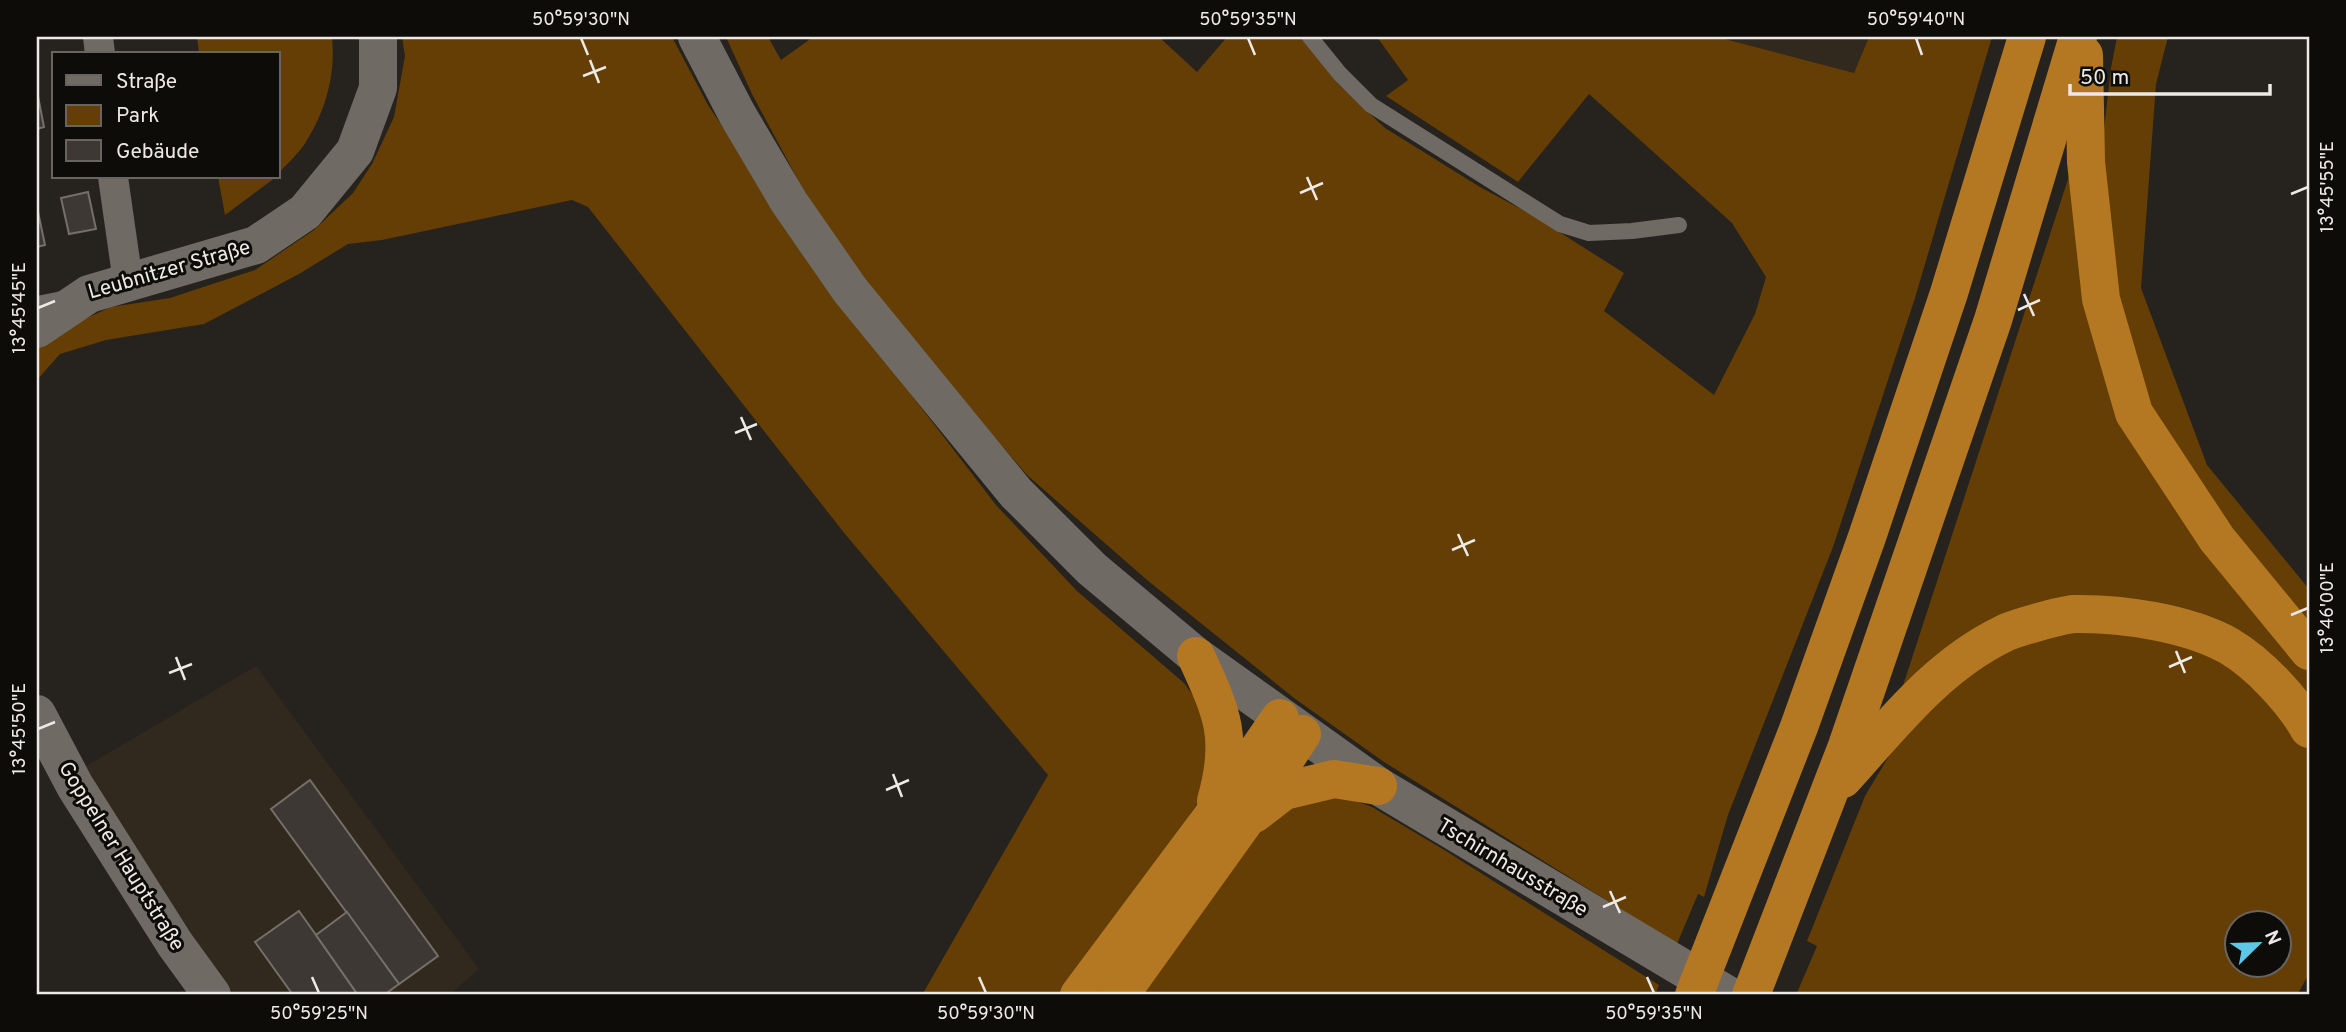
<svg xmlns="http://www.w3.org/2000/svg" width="2346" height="1032" font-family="Overpass,sans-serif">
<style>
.built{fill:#31281e}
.green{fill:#643e04;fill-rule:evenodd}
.building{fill:#3d3833;stroke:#746f68;stroke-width:2}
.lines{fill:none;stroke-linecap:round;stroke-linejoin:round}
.service{stroke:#6f6a64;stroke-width:16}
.minor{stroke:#6f6a64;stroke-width:30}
.tertiary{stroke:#6f6a64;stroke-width:38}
.secondary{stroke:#6f6a64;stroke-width:38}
.motorway{stroke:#b57822;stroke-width:38}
.ticks{fill:none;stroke:#ece9e6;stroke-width:2.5}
.labels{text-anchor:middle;stroke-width:6;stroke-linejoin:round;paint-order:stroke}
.street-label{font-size:21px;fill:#ece9e6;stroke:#0e0c09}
.neatline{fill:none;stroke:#ece9e6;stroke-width:2.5}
.ticks-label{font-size:18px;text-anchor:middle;fill:#ece9e6}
</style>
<rect width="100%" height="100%" fill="#26221d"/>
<!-- built -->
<g class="built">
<path d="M 1717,37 L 1869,37 L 1854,74 Z"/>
<path d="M 256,666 L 479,969 L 449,995 L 235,995 L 185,931 L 83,768 Z"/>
</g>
<!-- green -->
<g class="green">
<path d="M 197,37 L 332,37 C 336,76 325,113 304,145 C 297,155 286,165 278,174 L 278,54 L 199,54 Z"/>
<path d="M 402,37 L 672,37 L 708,105 L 834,294 L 996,505 L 1077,591 L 1184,683 L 1207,714 L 1205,793 L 1063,995 L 922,995 L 1048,775 L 845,534 L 588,207 L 572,200 L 382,240 L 348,244 L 299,274 L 204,324 L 106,340 L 60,354 L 37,380 L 37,347 L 67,327 L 111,307 L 170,298 L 255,270 L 314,230 L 353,193 L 372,164 L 394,117 L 405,56 Z"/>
<path d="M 726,37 L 768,37 L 781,60 L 813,37 L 1159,37 L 1197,72 L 1227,37 L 1302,37 L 1339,85 L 1385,128 L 1480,187 L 1534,216 L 1624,273 L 1604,311 L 1714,395 L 1755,314 L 1766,277 L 1732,223 L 1589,94 L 1518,182 L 1386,96 L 1408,80 L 1377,37 L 1717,37 L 1854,73 L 1869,37 L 1992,37 L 1915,298 L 1833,547 L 1728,815 L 1704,897 L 1698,894 L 1677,944 L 1384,762 L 1294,698 L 1147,580 L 1027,475 L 962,400 L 863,279 L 804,191 L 752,94 Z"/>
<path d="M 2117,37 L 2168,37 L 2156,84 L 2141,288 L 2207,465 L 2309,589 L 2309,630 L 2162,435 L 2121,331 L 2101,156 L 2111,68 Z"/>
<path d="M 2070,173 L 2108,374 L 2309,669 L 2309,704 L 2091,602 L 1899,698 Z"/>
<path d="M 218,177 L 276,177 L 225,215 Z"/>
<path d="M 2068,628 L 2186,642 L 2226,663 L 2298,731 L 2309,752 L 2309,974 L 2297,995 L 1796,995 L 1817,946 L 1807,941 L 1865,796 L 1913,716 L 2001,647 ZM 2238,923 L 2280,923 L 2280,965 L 2238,965 Z"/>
<path d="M 1342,796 L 1372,807 L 1441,848 L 1659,985 L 1655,995 L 1135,995 L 1269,815 L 1292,800 Z"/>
</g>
<!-- building -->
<g class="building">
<path d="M 37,91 L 44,127 L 37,129 Z"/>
<path d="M 88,192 L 96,229 L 69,234 L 61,198 Z"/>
<path d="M 37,207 L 45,245 L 37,247 Z"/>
<path d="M 310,780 L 438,956 L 399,984 L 271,809 Z"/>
<path d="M 299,911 L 316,935 L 358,995 L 293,995 L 255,942 Z"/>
<path d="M 347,912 L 399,984 L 384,995 L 358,995 L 316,935 Z"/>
</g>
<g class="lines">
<!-- service -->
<g class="service">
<path d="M 1310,37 L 1340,74 L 1371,105 L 1560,224 L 1589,233 L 1632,231 L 1679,225"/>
<path d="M 37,304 L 62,299"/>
</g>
<!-- minor -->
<g class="minor">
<path d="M 98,37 L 100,54"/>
<path d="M 113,177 L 128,282"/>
</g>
<!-- tertiary -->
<g class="tertiary">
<path d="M 37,329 L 89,294 L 256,245 L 305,212 L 355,151 L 378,88 L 378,37"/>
<path d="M 37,714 L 75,786 L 175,944 L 212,995"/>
</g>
<!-- secondary -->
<path class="secondary" d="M 697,37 L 737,114 L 789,202 L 850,290 L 1016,493 L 1092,569 L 1196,656 L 1378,786 L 1728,995"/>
<!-- motorway -->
<g class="motorway">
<path d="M 2084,55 L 2086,162 L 2101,299 L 2134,413 L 2217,539 L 2309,651"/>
<path d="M 1196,656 C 1222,713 1234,737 1216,801"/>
<path d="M 1843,779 C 1892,725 1937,666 2003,634 C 2015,628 2061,615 2074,614 C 2121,613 2188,623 2229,646 C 2258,663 2293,700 2309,729"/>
<path d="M 1254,814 L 1284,791 L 1334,779 L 1378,786"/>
<path d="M 1079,995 L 1211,818 L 1280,718"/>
<path d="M 1120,995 L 1244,822 L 1302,734"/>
<path d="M 1694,995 L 1799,727 L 1867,537 L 1949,293 L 2027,37"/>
<path d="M 1751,995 L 1847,746 L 1993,320 L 2078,37"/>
</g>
</g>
<!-- ticks -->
<path class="ticks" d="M 581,38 L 588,55M 1248,38 L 1255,55M 1916,38 L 1922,55M 590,60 L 599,83M 583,76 L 606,67M 1307,177 L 1317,200M 1300,193 L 1323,183M 2291,194 L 2308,187M 2024,294 L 2034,316M 38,308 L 55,301M 2018,310 L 2040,300M 741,417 L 751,440M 735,433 L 757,424M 1458,534 L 1468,556M 1452,550 L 1475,540M 2291,615 L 2308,608M 2176,651 L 2185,673M 176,657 L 185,680M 2169,667 L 2192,657M 169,673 L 192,664M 38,729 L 55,722M 893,774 L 902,797M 886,790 L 909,780M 1610,891 L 1620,913M 1603,907 L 1626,897M 312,977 L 319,993M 979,977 L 986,993M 1647,977 L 1654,993"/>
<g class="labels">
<!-- street labels -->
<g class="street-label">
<text transform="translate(169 269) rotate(-16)" y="7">Leubnitzer Straße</text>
<text transform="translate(122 856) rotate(58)" y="7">Goppelner Hauptstraße</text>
<text transform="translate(1513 867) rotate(31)" y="7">Tschirnhausstraße</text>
</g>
</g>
<!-- border -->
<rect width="2346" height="1032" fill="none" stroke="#0e0c09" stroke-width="77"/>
<!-- legend -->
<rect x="52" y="52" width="228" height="126" fill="#0e0c09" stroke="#676461" stroke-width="2"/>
<rect x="66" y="75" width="35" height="10" fill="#6f6a64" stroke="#676461" stroke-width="2"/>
<text x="116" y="88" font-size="21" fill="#ece9e6">Straße</text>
<rect x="66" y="105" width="35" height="21" fill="#643e04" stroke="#676461" stroke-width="2"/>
<text x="116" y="122" font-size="21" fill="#ece9e6">Park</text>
<rect x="66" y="140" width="35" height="21" fill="#3d3833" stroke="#676461" stroke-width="2"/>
<text x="116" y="158" font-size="21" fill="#ece9e6">Gebäude</text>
<!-- north arrow -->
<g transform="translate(2258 944) rotate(67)"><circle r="33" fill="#0e0c09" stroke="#676461" stroke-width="2"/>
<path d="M0-5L12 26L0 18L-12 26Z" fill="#5cc7e7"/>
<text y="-10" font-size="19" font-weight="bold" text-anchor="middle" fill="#ece9e6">N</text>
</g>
<!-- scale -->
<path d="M2070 84v10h200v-10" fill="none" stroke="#ece9e6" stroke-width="3.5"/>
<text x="2080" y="84" font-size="21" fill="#ece9e6" stroke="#0e0c09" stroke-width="5" paint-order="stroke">50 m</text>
<rect x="38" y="38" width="2270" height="955" class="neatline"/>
<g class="ticks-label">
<text x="581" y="25">50°59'30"N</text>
<text x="1248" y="25">50°59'35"N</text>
<text x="1916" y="25">50°59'40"N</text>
<text transform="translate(2327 187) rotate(-90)" y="6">13°45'55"E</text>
<text transform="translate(19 308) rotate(-90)" y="6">13°45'45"E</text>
<text transform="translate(2327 608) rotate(-90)" y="6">13°46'00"E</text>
<text transform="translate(19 729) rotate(-90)" y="6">13°45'50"E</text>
<text x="319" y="1019">50°59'25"N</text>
<text x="986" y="1019">50°59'30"N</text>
<text x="1654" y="1019">50°59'35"N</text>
</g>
</svg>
